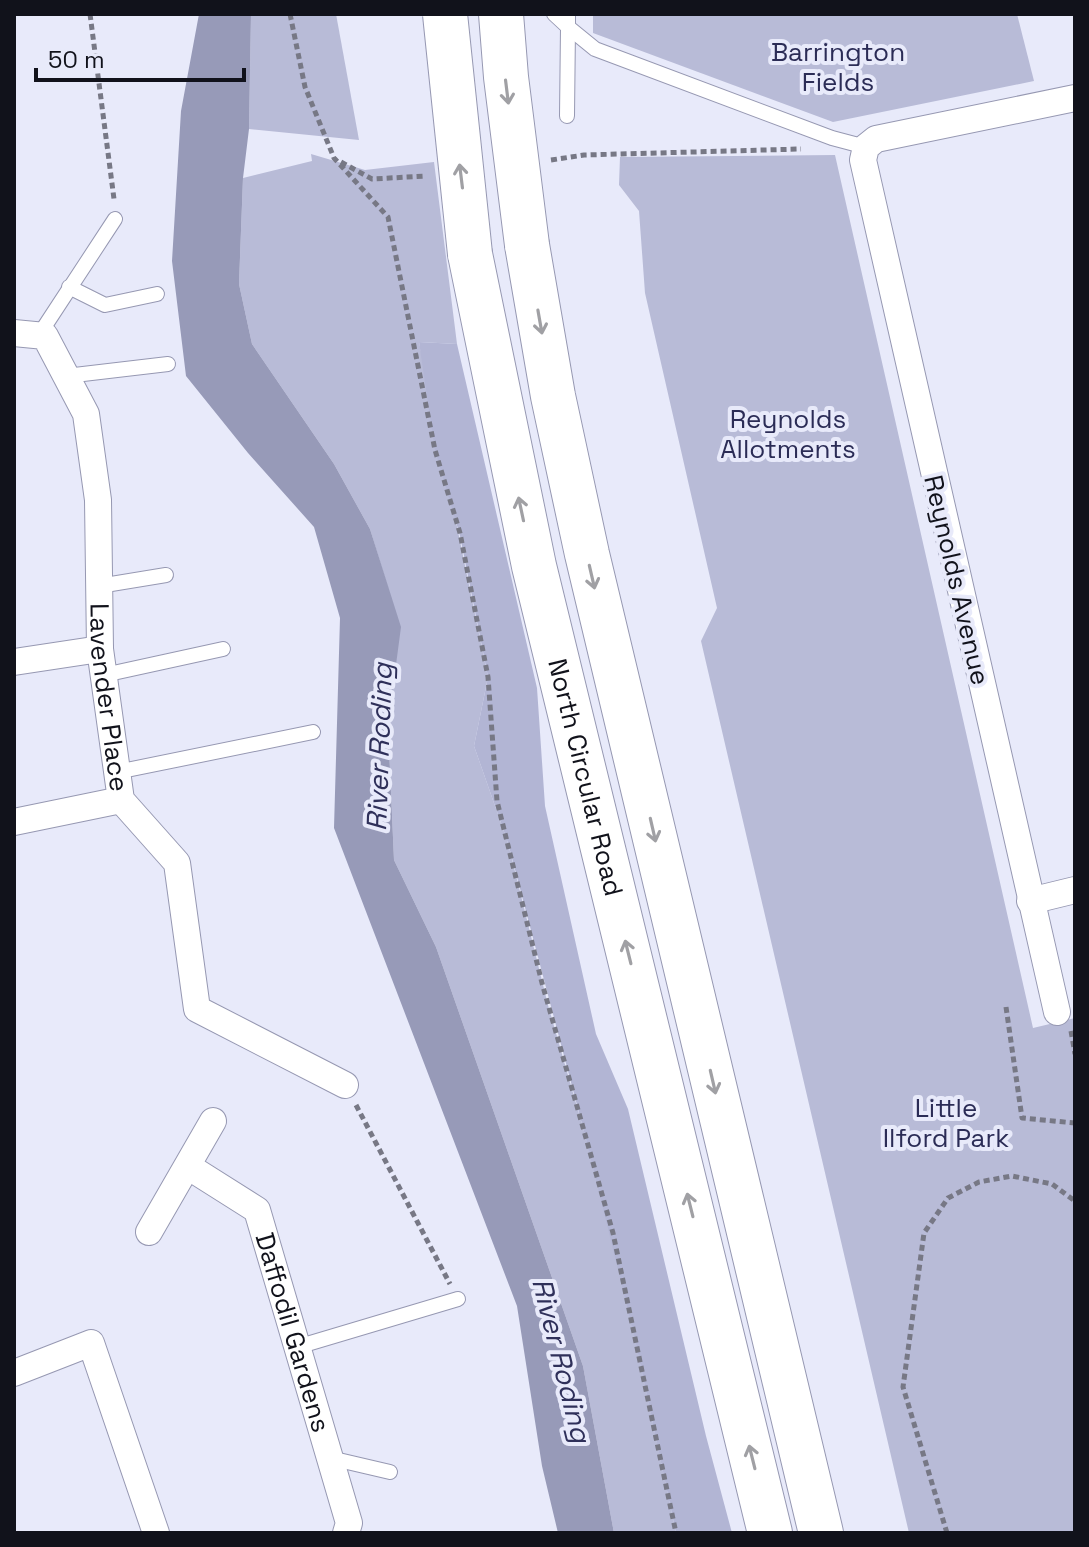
<svg xmlns="http://www.w3.org/2000/svg" width="1089" height="1547" font-family="'Space Grotesk',sans-serif">
<style>
.green{fill:#b8bbd7}
.forest{fill:#b2b5d4}
.water{fill:#979ab8}
.lines{fill:none;stroke-linecap:round;stroke-linejoin:round}
.service-casing{stroke:#9698b2;stroke-width:16}
.minor-casing{stroke:#9698b2;stroke-width:28}
.trunk-casing{stroke:#9698b2;stroke-width:46}
.path{stroke:#777885;stroke-width:5;stroke-dasharray:6 4;stroke-linecap:butt}
.service{stroke:#fff;stroke-width:14}
.minor{stroke:#fff;stroke-width:26}
.trunk{stroke:#fff;stroke-width:44}
.trunk-bridge-casing{stroke:#9698b2;stroke-width:46;stroke-linecap:butt}
.trunk-bridge{stroke:#fff;stroke-width:44}
.oneway{stroke:#a0a0a4}
.labels{text-anchor:middle;stroke-width:8;stroke-linejoin:round;paint-order:stroke}
.park-label{font-size:26px;fill:#2b2c56;stroke:#e8eafa}
.street-label{font-size:26px;fill:#11121b;stroke:#e8eafa}
.water-label{font-size:28px;font-style:italic;fill:#2f305a;stroke:#e8eafa}
</style>
<rect width="100%" height="100%" fill="#e8eafa"/>
<!-- green -->
<g class="green">
<path d="M 251,14 L 336,14 L 359,140 L 249,129 Z"/>
<path d="M 593,14 L 1017,14 L 1034,81 L 833,122 L 593,33 Z"/>
<path d="M 311,154 L 365,170 L 434,162 L 457,344 L 419,342 L 488,677 L 474,746 L 508,843 L 548,1005 L 613,1233 L 676,1533 L 614,1533 L 583,1366 L 436,947 L 394,860 L 388,725 L 400,627 L 370,529 L 334,464 L 252,344 L 239,284 L 243,178 L 312,161 Z"/>
<path d="M 835,155 L 1033,1028 L 1075,1018 L 1075,1533 L 909,1533 L 701,641 L 717,608 L 645,293 L 639,211 L 619,185 L 620,157 Z"/>
</g>
<!-- forest -->
<path class="forest" d="M 419,342 L 457,344 L 537,688 L 545,806 L 596,1034 L 628,1109 L 706,1436 L 732,1533 L 676,1533 L 634,1335 L 588,1147 L 508,843 L 474,746 L 488,677 L 460,536 L 435,450 Z"/>
<!-- water -->
<path class="water" d="M 199,14 L 251,14 L 249,129 L 243,178 L 239,284 L 252,344 L 334,464 L 370,529 L 401,627 L 388,725 L 394,860 L 436,947 L 583,1366 L 614,1533 L 558,1533 L 542,1466 L 517,1306 L 334,828 L 340,618 L 314,527 L 248,453 L 186,376 L 172,261 L 181,111 Z"/>
<g class="lines">
<!-- service casing -->
<g class="service-casing">
<g id="service">
<path d="M 554,14 L 568,27 L 567,116"/>
<path d="M 568,14 L 568,27 L 595,49 L 832,138 L 866,147"/>
<path d="M 69,287 L 105,305 L 157,294"/>
<path d="M 39,335 L 115,219"/>
<path d="M 66,376 L 168,364"/>
<path d="M 99,586 L 166,575"/>
<path d="M 104,675 L 223,649"/>
<path d="M 117,772 L 313,732"/>
<path d="M 297,1347 L 458,1299"/>
<path d="M 330,1458 L 390,1472"/>
</g>
</g>
<!-- minor casing -->
<g class="minor-casing">
<g id="minor">
<path id="s1" d="M 14,333 L 45,336 L 86,414 L 98,500 L 100,649 L 121,800 L 177,863 L 197,1009 L 345,1085"/>
<path d="M 14,662 L 100,649"/>
<path d="M 14,822 L 121,800"/>
<path d="M 1030,901 L 1075,890"/>
<path d="M 1057,1012 L 863,160 L 866,147 L 876,139 L 1075,98"/>
<path id="s2" d="M 189,1167 L 257,1210 L 349,1523 L 346,1533"/>
<path d="M 149,1232 L 213,1121"/>
<path d="M 14,1373 L 91,1343 L 156,1533"/>
</g>
</g>
<!-- trunk casing -->
<g class="trunk-casing">
<g id="trunk">
<path d="M 527,245 L 553,396 L 587,554 L 821,1533"/>
<path id="s3" d="M 470,254 L 534,566 L 770,1533"/>
</g>
</g>
<!-- path -->
<g class="path">
<path d="M 90,14 L 114,199"/>
<path d="M 290,14 L 305,87 L 334,158 L 388,217 L 435,450 L 460,533 L 488,677 L 497,801 L 542,983 L 613,1233 L 676,1533"/>
<path d="M 551,160 L 584,155 L 801,149"/>
<path d="M 341,162 L 372,179 L 426,176"/>
<path d="M 1006,1007 L 1022,1118 L 1075,1123"/>
<path d="M 1071,1031 L 1075,1054"/>
<path d="M 356,1105 L 450,1284"/>
<path d="M 947,1533 L 903,1387 L 924,1233 L 948,1198 L 979,1182 L 1012,1176 L 1052,1184 L 1075,1201"/>
</g>
<!-- service -->
<use href="#service" class="service"/>
<!-- minor -->
<use href="#minor" class="minor"/>
<!-- trunk -->
<use href="#trunk" class="trunk"/>
<!-- trunk-bridge casing -->
<g class="trunk-bridge-casing">
<g id="trunk-bridge">
<path d="M 445,14 L 470,254"/>
<path d="M 501,14 L 506,77 L 527,245"/>
</g>
</g>
<!-- trunk-bridge -->
<use href="#trunk-bridge" class="trunk-bridge"/>
</g>
<!-- one-way arrows -->
<defs><path id="oneway-shaft" d="M-6 0H5M1.5-3L5.5 0L1.5 3" fill="none" stroke-width="1.6" stroke-linecap="round" stroke-linejoin="round" transform="scale(2)"/></defs>
<g class="oneway">
<use href="#oneway-shaft" transform="translate(507 92) rotate(83)"/>
<use href="#oneway-shaft" transform="translate(461 176) rotate(-97)"/>
<use href="#oneway-shaft" transform="translate(540 322) rotate(80)"/>
<use href="#oneway-shaft" transform="translate(521 509) rotate(-102)"/>
<use href="#oneway-shaft" transform="translate(592 577) rotate(77)"/>
<use href="#oneway-shaft" transform="translate(653 830) rotate(77)"/>
<use href="#oneway-shaft" transform="translate(628 952) rotate(-104)"/>
<use href="#oneway-shaft" transform="translate(713 1082) rotate(77)"/>
<use href="#oneway-shaft" transform="translate(690 1205) rotate(-104)"/>
<use href="#oneway-shaft" transform="translate(752 1457) rotate(-104)"/>
</g>
<g class="labels">
<!-- park labels -->
<g class="park-label">
<text x="838" y="61">Barrington<tspan x="838" dy="30">Fields</tspan></text>
<text x="788" y="428">Reynolds<tspan x="788" dy="30">Allotments</tspan></text>
<text x="946" y="1117">Little<tspan x="946" dy="30">Ilford Park</tspan></text>
</g>
<!-- street labels -->
<g class="street-label">
<text transform="translate(957 580) rotate(77)" y="9">Reynolds Avenue</text>
<text dy="9" stroke="none"><textPath href="#s1" startOffset="404">Lavender Place</textPath></text>
<text dy="9" stroke="none"><textPath href="#s3" startOffset="536">North Circular Road</textPath></text>
<text dy="9" stroke="none"><textPath href="#s2" startOffset="208">Daffodil Gardens</textPath></text>
</g>
<!-- water labels -->
<g class="water-label">
<text transform="translate(379 747) rotate(-88)" y="10">River Roding</text>
<text transform="translate(562 1360) rotate(76)" y="10">River Roding</text>
</g>
</g>
<!-- border -->
<rect width="1089" height="1547" fill="none" stroke="#11121b" stroke-width="32"/>
<!-- scale -->
<path d="M36 68v12h208v-12" fill="none" stroke="#11121b" stroke-width="4"/>
<text x="48" y="68" font-size="24" fill="#11121b" stroke="#e8eafa" stroke-width="6" paint-order="stroke">50 m</text>
</svg>
